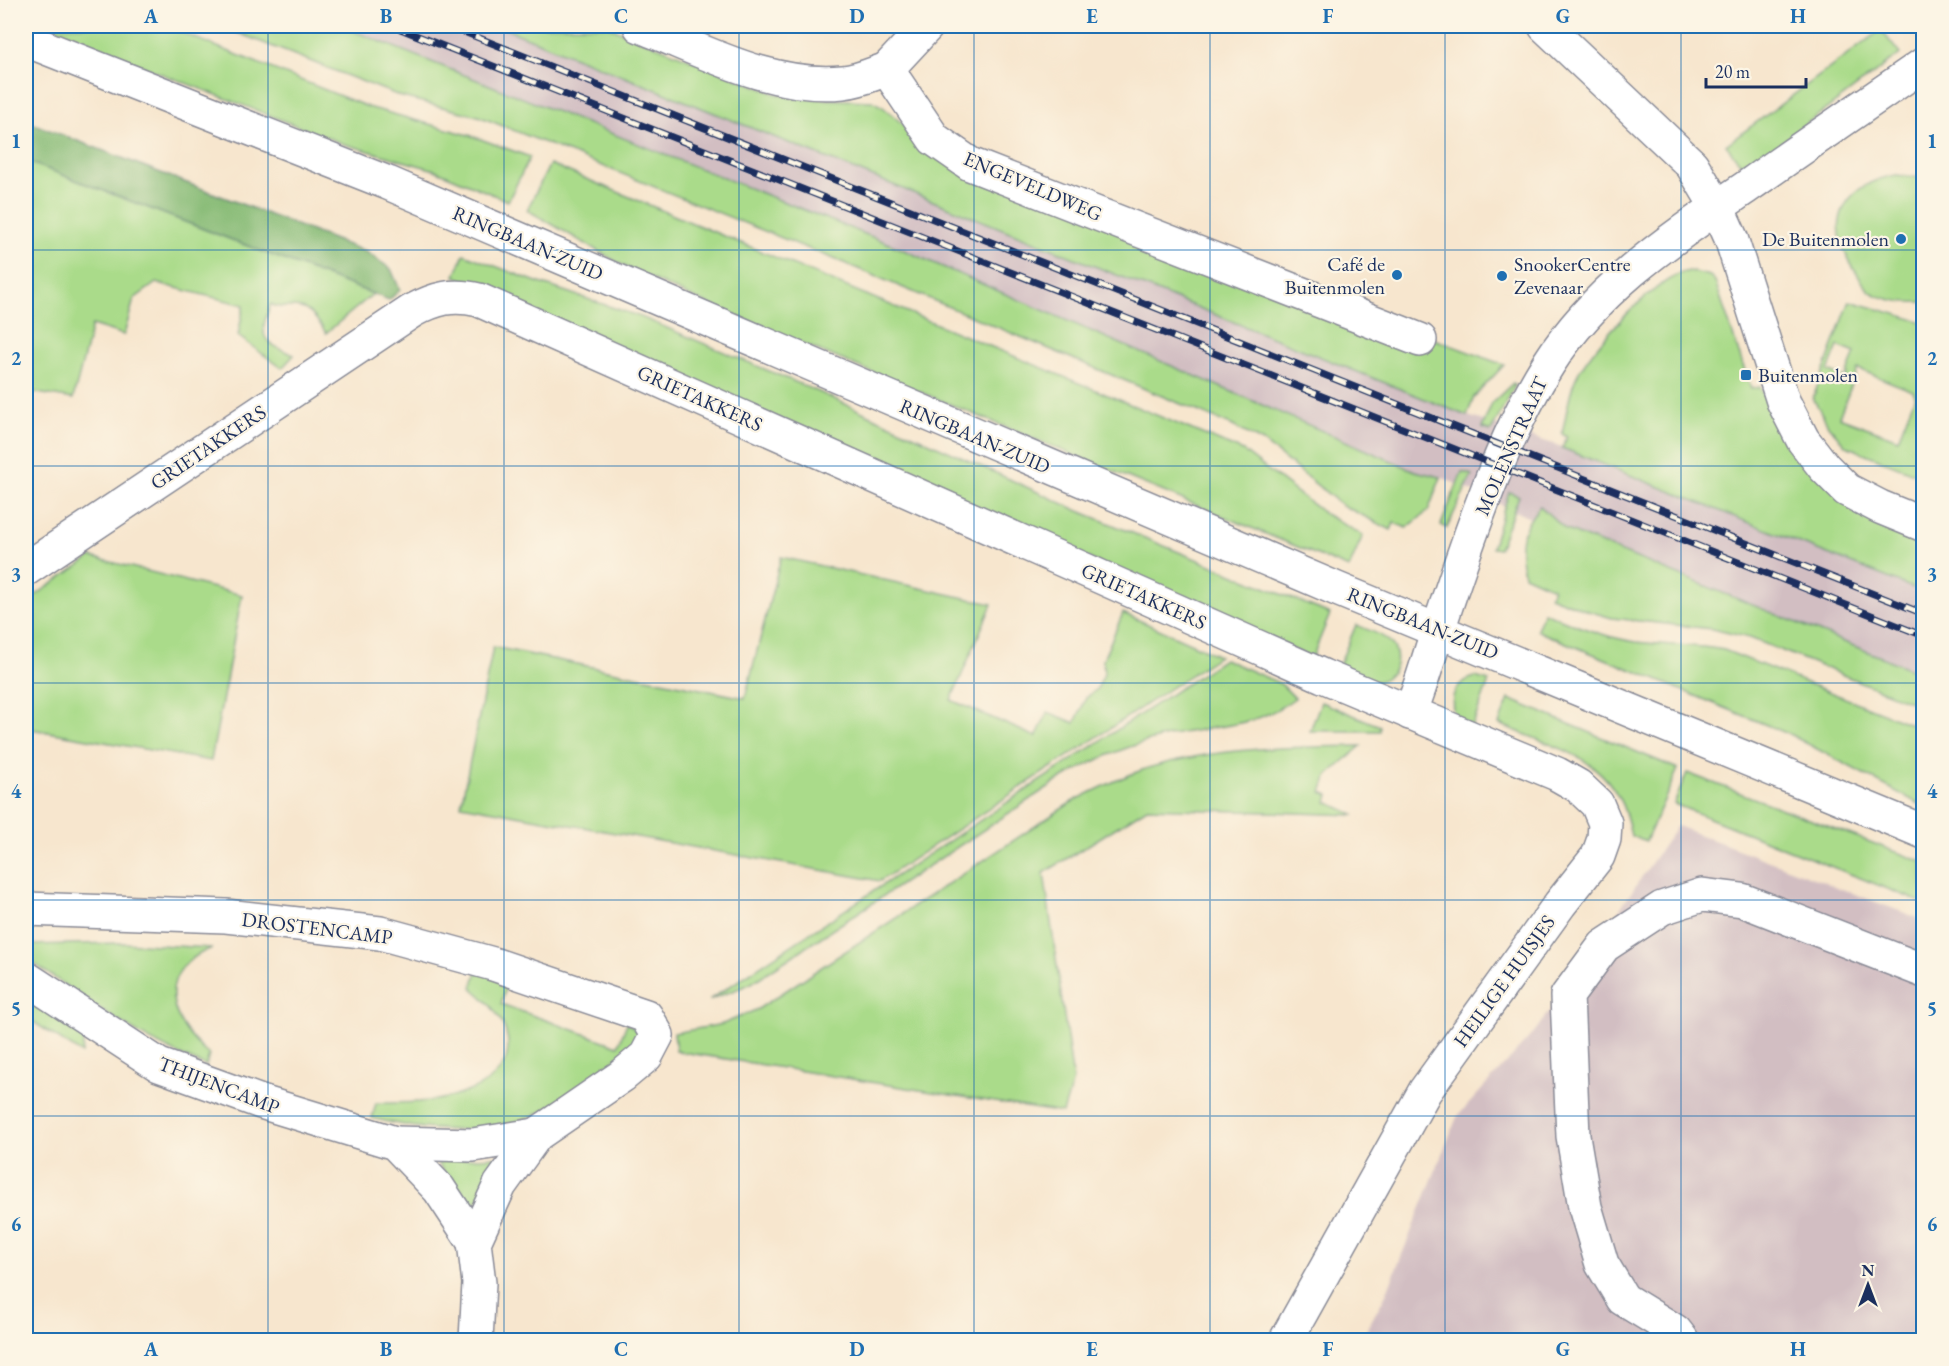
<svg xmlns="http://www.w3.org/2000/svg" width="1949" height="1366" font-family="'EB Garamond',serif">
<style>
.industrial{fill:#d2bec2}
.green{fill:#aadb8a;stroke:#628574;stroke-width:1.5;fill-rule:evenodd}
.forest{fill:#87bb76;stroke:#51756a;stroke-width:1.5}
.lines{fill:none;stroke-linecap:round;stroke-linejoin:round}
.minor-casing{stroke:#898a96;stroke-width:36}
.minor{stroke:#fff;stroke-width:33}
.rail-casing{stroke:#1b2f5e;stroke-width:7}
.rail{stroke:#fcf5e5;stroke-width:4.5;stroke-dasharray:14;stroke-linecap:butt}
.grid{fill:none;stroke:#1f6fb2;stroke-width:1.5;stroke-opacity:0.55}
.poi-dot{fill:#1f6fb2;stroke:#fcf5e5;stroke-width:2}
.labels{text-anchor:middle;stroke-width:4.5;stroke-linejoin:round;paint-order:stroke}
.street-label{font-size:20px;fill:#1b2f5e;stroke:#fcf5e5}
.poi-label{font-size:20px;fill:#1b2f5e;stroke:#fcf5e5;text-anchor:end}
.neatline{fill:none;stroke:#1f6fb2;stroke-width:2}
.grid-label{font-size:20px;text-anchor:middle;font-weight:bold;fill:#1f6fb2}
</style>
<rect width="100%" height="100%" fill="#fcf5e5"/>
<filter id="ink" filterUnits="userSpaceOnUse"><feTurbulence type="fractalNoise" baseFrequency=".0167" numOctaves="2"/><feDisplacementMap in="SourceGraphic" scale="12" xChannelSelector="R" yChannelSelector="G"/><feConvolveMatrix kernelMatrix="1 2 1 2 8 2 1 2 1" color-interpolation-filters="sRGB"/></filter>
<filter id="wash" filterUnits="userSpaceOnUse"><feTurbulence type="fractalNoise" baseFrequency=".008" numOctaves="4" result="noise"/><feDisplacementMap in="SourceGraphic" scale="24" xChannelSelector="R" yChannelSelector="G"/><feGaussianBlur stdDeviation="1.35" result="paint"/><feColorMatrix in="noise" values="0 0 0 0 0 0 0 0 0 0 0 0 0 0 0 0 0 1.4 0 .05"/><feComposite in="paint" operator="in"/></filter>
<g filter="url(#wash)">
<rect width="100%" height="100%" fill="#f7e6ce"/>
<!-- industrial -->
<g class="industrial">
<path d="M 268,26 L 593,26 L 1465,415 L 1562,447 L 1571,426 L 1923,566 L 1923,700 L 1437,475 L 1428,497 Z"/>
<path d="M 1677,826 L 1923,920 L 1923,1340 L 1361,1340 L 1387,1292 L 1457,1117 L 1536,1030 Z"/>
</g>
<!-- green -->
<g class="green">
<path d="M 37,26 L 165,26 L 368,107 L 472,136 L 530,157 L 508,201 L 435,170 L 344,144 Z"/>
<path d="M 220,26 L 341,26 L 885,242 L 1415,471 L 1441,477 L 1428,511 L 1407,528 L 1394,523 L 1391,530 L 1342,505 L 1263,442 L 1231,425 L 844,263 L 478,116 L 402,97 Z"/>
<path d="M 498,26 L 607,26 L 774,93 L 793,98 L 872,101 L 883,107 L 939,155 L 1504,365 L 1474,397 L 1467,416 Z"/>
<path d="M 1881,30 L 1900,54 L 1766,154 L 1741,164 L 1726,145 Z"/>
<path d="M 26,161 L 373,294 L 326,333 C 320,324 312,311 301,308 C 290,305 281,310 271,304 C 257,337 262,342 294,355 L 282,368 L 238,336 L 244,305 L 156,283 L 134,299 L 124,335 L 92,325 L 73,399 L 26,391 Z"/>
<path d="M 550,164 L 1243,451 L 1325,514 L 1363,535 L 1349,568 L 730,314 L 631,270 L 527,210 Z"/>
<path d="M 1896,175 L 1923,178 L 1923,302 C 1907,303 1883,301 1870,291 C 1863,285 1856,272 1851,264 C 1824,218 1847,184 1896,175 Z"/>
<path d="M 464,254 L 534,281 L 641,317 L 819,392 L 1079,511 L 1330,614 L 1312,658 L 455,276 Z"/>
<path d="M 1689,271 L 1710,276 L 1715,281 L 1751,389 L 1760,387 L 1791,451 L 1871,521 L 1923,541 L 1923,592 L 1562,448 L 1567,437 L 1562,434 C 1566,417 1568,397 1575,380 C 1587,351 1658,275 1689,271 Z"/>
<path d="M 1850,301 L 1923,322 L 1924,435 L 1919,447 L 1923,449 L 1923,477 L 1846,446 L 1828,425 L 1813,398 ZM 1838,346 L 1855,353 L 1845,378 L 1828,371 ZM 1858,369 L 1913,391 L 1915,396 L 1898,439 L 1839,417 Z"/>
<path d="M 1513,383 L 1515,386 L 1491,431 L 1482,428 L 1492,403 Z"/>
<path d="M 1462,472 L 1472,475 L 1447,528 L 1441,525 Z"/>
<path d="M 1509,492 L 1519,496 L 1499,549 L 1492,548 Z"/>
<path d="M 1540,506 L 1565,529 L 1923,674 L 1923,707 L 1750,638 L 1712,629 L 1612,618 L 1588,611 L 1550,596 L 1553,588 L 1524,575 C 1517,545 1520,529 1540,506 Z"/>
<path d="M 91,557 L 242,595 L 211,761 L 26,728 L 26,602 Z"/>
<path d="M 781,557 L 992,604 L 951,700 L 1036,737 L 1048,712 L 1075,723 L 1086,698 L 1097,689 L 1104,674 L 1103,660 L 1123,613 L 1219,656 L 880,881 L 461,805 L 493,647 L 745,698 Z"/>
<path d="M 1544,612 C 1574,625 1604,637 1636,642 C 1666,646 1695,644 1724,650 L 1923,729 L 1923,806 L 1791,735 L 1542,633 L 1537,630 Z"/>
<path d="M 1356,625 C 1375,633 1401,638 1396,665 C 1382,694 1361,678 1337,670 Z"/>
<path d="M 1224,659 L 1281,684 L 1295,698 C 1255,728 1219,725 1172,735 C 1131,744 1092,760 1056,782 L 750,984 L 709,1000 Z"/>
<path d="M 1475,677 L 1489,681 L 1472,727 L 1454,714 C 1449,695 1456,682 1475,677 Z"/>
<path d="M 1509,699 L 1678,769 L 1646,841 L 1631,836 C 1618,757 1562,751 1499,724 Z"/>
<path d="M 1321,702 L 1380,726 L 1380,731 L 1310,731 Z"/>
<path d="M 1361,746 L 1328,775 L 1322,792 L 1329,795 L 1327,802 L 1355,815 L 1147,808 L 1044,873 L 1073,1080 L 1063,1113 L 676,1051 L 674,1033 L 723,1024 L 758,1009 L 1072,802 C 1097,789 1121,777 1148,768 C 1216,747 1290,747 1361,746 Z"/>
<path d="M 1687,773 L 1923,862 L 1923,903 L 1674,804 Z"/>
<path d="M 123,943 L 212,948 C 152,972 169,1022 209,1055 L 206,1066 C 140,1041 84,998 26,958 L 26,945 Z"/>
<path d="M 477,971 L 508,980 L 501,1004 L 618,1046 L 627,1023 C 637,1028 639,1034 640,1045 C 609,1066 580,1089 548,1108 C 497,1138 427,1133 372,1118 L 376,1103 C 403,1103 432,1103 458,1095 C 525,1074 520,1027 472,988 Z"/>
<path d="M 26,995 L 84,1034 L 82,1054 L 26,1017 Z"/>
<path d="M 497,1157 L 499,1159 L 472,1211 L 437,1162 L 438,1160 Z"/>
</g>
<!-- forest -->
<path class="forest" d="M 26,121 L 366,252 L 391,269 L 400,290 L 389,300 L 26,161 Z"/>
</g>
<g filter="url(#ink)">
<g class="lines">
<!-- minor casing -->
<g class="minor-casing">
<g id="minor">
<path d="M 640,26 C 704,51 772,89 843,82 C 858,81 873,74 887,69 L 934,139 L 970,164 L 1420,340"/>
<path d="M 1545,26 L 1692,165 L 1717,207 L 1731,238 L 1783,401 L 1803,440 L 1824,467 L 1847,490 L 1880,507 L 1924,525"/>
<path d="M 26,40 L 388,183 L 1337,589 L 1924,832"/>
<path d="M 887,69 L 927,26"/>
<path d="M 26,569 L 412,311 C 436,298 452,294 479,300 L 1323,676 L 1557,774 L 1578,786 L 1597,804 L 1605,823 L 1604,839 L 1598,856 L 1560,904 L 1425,1091 L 1286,1340"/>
<path d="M 1410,713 C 1422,684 1429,655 1439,627 C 1467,543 1502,437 1549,363 C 1598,286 1674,237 1748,186 C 1806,145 1865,105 1924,64"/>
<path d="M 26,909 L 226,916 L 380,933 L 493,964 L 646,1016 L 657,1035 L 646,1056 L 622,1076 L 536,1135 L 500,1185 L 474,1242 L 479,1283 L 476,1340"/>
<path d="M 26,978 L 159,1065 L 261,1102 L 395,1143 L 439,1189 L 474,1242"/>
<path d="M 395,1143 L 473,1145 L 536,1135"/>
<path d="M 1682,1340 L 1675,1331 L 1623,1299 L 1602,1264 L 1585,1207 L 1573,1136 L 1567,996 L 1604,946 L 1662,908 L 1702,895 L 1742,900 L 1924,971"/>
</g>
</g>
<!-- minor -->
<use href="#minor" class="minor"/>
<!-- rail casing -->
<g class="rail-casing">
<g id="rail">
<path d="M 393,26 L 1924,636"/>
<path d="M 449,26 L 1924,614"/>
</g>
</g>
<!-- rail -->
<use href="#rail" class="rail"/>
</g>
</g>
<!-- grid -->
<path class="grid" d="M 268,26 L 268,1340M 504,26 L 504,1340M 739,26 L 739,1340M 974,26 L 974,1340M 1210,26 L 1210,1340M 1445,26 L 1445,1340M 1681,26 L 1681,1340M 26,250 L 1924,250M 26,466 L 1924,466M 26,683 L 1924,683M 26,900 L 1924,900M 26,1116 L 1924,1116"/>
<!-- markers -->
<g class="poi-dot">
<circle cx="1901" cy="239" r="6"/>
<circle cx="1397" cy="275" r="6"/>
<circle cx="1502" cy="276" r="6"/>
<rect x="1740" y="369" width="12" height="12" rx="3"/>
</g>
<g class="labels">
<!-- street labels -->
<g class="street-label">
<text transform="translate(1033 186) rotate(23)" y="7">ENGEVELDWEG</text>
<text transform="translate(528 243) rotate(23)" y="7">RINGBAAN-ZUID</text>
<text transform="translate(700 398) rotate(24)" y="7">GRIETAKKERS</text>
<text transform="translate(975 436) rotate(23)" y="7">RINGBAAN-ZUID</text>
<text transform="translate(1511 446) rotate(-66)" y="7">MOLENSTRAAT</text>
<text transform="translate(208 447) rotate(-34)" y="7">GRIETAKKERS</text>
<text transform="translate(1144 596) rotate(24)" y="7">GRIETAKKERS</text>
<text transform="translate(1423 623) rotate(22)" y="7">RINGBAAN-ZUID</text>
<text transform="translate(317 928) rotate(7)" y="7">DROSTENCAMP</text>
<text transform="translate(1504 981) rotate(-54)" y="7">HEILIGE HUISJES</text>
<text transform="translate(219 1085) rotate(21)" y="7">THIJENCAMP</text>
</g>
<!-- poi labels -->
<g class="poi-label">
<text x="1889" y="246">De Buitenmolen</text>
<text x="1385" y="271">Café de<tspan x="1385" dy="23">Buitenmolen</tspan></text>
<text x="1514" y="271" text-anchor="start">SnookerCentre<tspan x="1514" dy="23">Zevenaar</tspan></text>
<text x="1758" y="382" text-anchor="start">Buitenmolen</text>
</g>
</g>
<!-- margin -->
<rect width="1949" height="1366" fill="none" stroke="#fcf5e5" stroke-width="66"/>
<!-- north arrow -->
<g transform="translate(1868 1285)" stroke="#fcf5e5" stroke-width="4.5" paint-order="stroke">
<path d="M0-4.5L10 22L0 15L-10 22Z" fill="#1b2f5e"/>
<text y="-9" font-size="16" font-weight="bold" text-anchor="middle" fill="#1b2f5e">N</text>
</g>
<!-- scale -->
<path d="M1706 78v9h100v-9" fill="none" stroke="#1b2f5e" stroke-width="3"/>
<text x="1715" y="78" font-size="18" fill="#1b2f5e" stroke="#fcf5e5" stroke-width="4.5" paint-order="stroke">20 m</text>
<rect x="33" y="33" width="1883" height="1300" class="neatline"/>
<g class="grid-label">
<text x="151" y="23">A</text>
<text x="386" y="23">B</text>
<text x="621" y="23">C</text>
<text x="857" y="23">D</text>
<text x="1092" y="23">E</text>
<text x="1328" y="23">F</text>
<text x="1563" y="23">G</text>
<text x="1798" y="23">H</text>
<text x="16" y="148">1</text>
<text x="1932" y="148">1</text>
<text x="16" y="365">2</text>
<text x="1932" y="365">2</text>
<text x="16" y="581">3</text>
<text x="1932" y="581">3</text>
<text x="16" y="798">4</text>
<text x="1932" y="798">4</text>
<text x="16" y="1015">5</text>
<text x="1932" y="1015">5</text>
<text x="16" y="1231">6</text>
<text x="1932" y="1231">6</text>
<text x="151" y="1356">A</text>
<text x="386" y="1356">B</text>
<text x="621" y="1356">C</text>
<text x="857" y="1356">D</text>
<text x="1092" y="1356">E</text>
<text x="1328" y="1356">F</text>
<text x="1563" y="1356">G</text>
<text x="1798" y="1356">H</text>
</g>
</svg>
